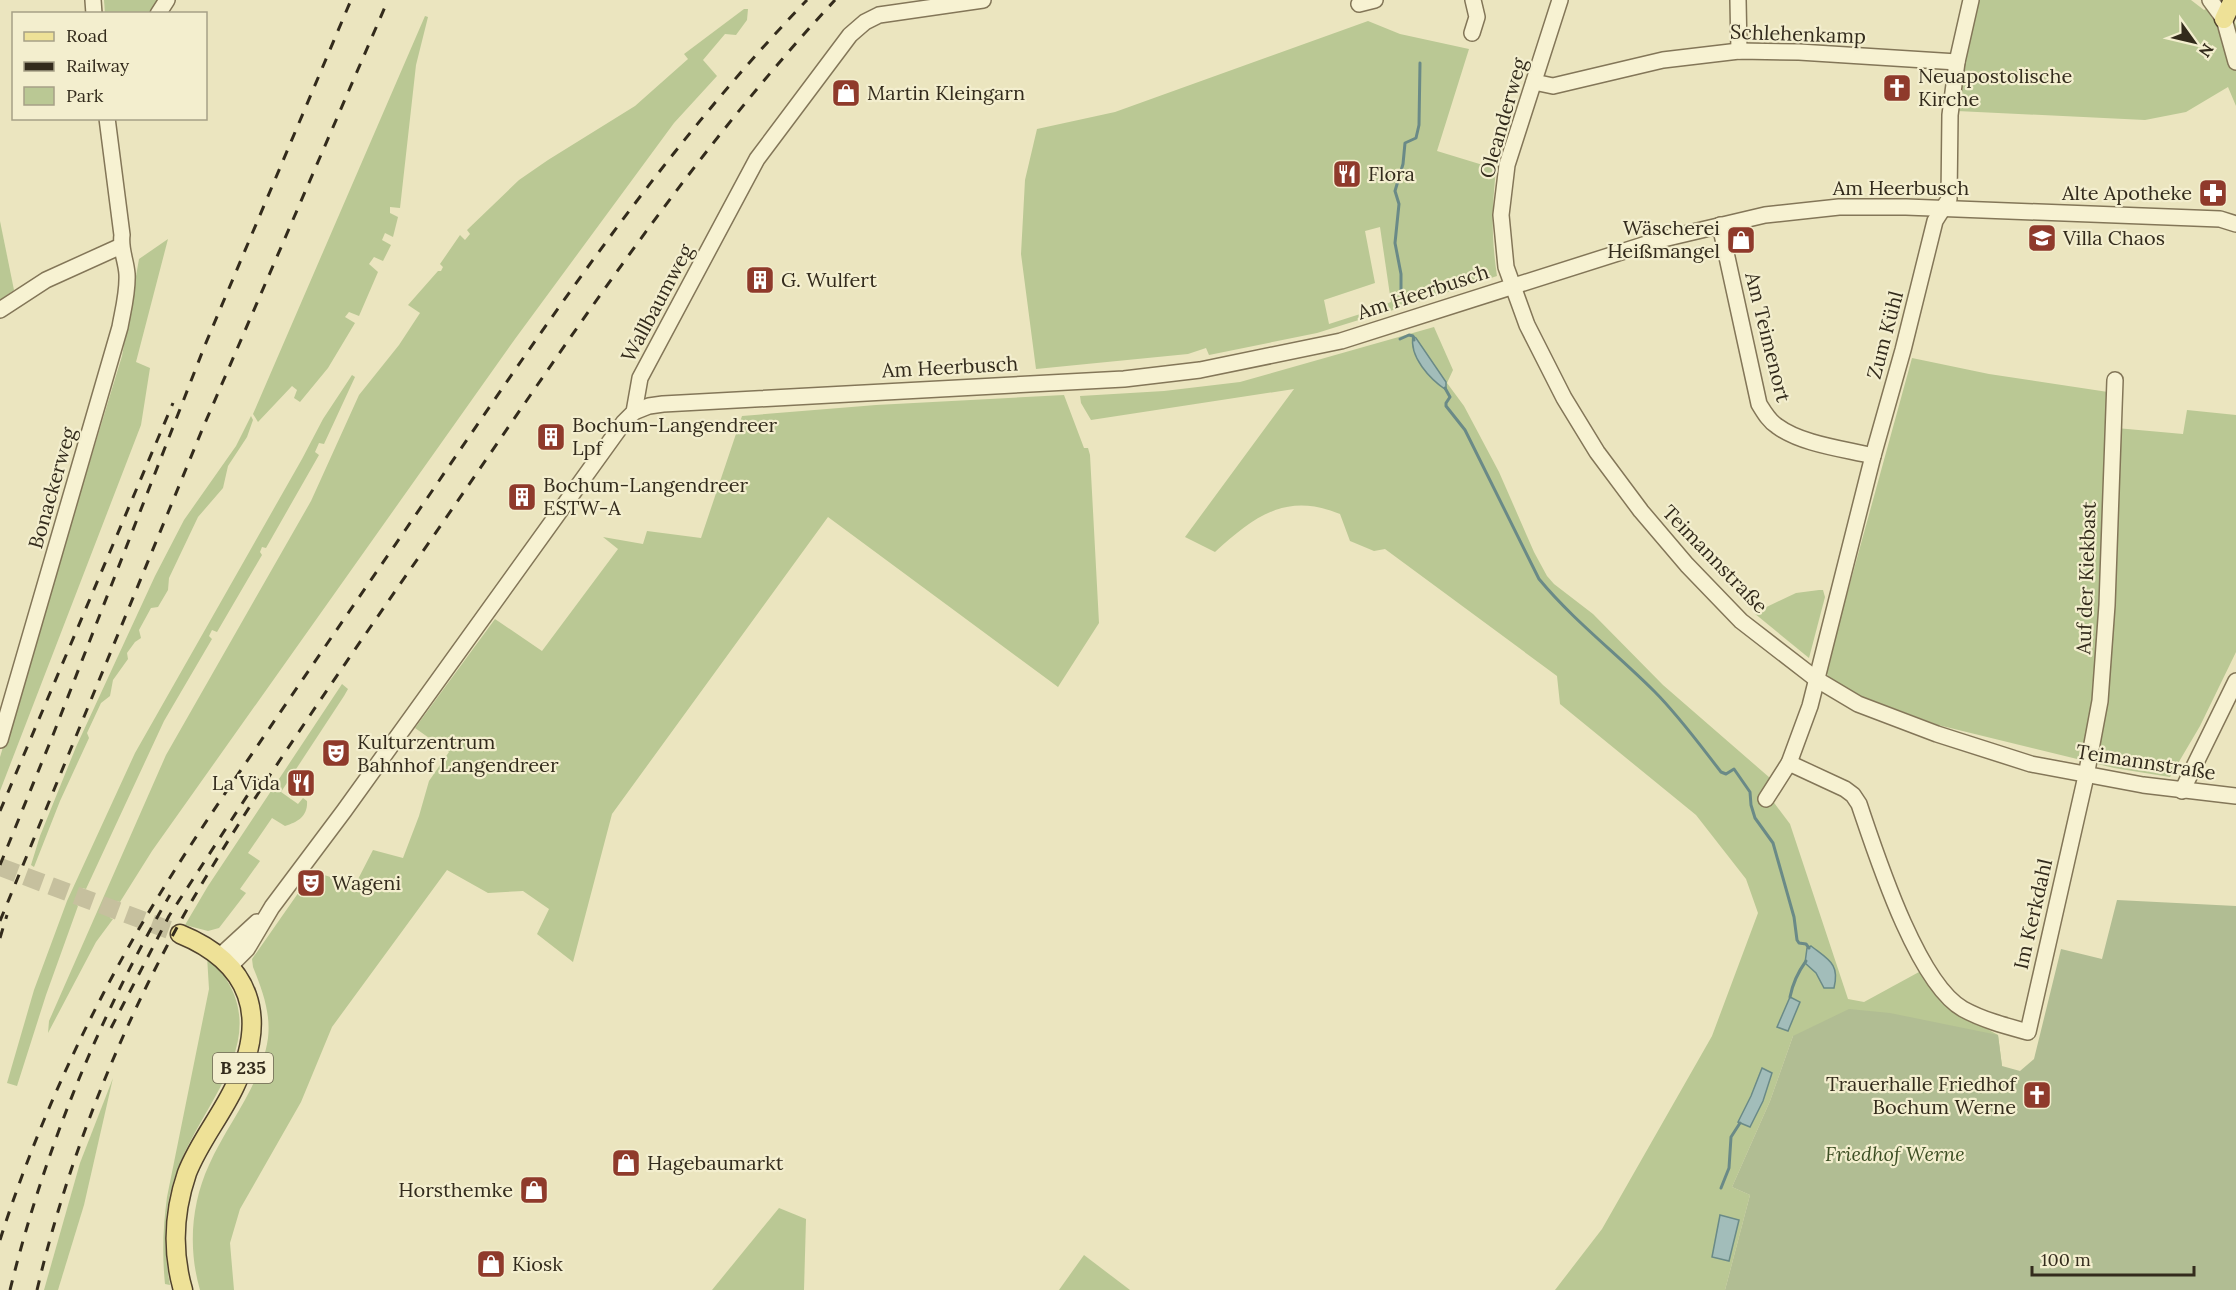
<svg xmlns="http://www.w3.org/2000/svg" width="2236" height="1290" font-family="Lora,serif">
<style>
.green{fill:#bac894}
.cemetery{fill:#b1bd93}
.water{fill:#a2bdba;stroke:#6a8a87;stroke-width:1.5}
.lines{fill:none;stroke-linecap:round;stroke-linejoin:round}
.stream{stroke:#6a8a87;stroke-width:3}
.major-tunnel{stroke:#c6c09e;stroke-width:18;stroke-dasharray:18 9;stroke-linecap:butt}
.minor-casing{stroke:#837658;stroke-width:18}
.major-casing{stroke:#51432d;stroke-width:21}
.minor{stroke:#f7f2d2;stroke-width:15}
.major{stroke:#eee197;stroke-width:18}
.rail{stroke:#332b1c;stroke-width:3;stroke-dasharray:10 10;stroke-linecap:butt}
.labels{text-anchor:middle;stroke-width:4.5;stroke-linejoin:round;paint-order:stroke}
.shield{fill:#f3eece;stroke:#6d6651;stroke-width:1.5}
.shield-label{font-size:18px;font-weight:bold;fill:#332b1c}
.street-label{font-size:20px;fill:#332b1c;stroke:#f3eece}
.poi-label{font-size:20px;fill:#332b1c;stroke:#f3eece;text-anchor:start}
.park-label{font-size:20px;font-style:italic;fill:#3d4f24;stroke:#f3eece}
</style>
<rect width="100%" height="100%" fill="#ebe5bf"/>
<!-- green -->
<g class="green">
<path d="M 104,0 L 158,0 L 149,13 L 105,14 Z"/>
<path d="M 1978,0 L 2191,0 L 2204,10 L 2222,0 L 2236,25 L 2236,106 L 2228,87 L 2186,112 L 2145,120 L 1957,111 L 1963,66 Z"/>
<path d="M 744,9 L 748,9 L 747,20 L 736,35 L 725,34 L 703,60 L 717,76 L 674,123 L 515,339 L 152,851 L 120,902 L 116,901 L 110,918 L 113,919 L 96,942 L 48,1033 L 49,1021 L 166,755 L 311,501 L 359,395 L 399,345 L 420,313 L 408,305 L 438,271 L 441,271 L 443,267 L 440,264 L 460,235 L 465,240 L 470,234 L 467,230 L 519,180 L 548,160 L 635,106 L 688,59 L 684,54 Z"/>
<path d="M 425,16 L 428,17 L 416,65 L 400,208 L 390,207 L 390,213 L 398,217 L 393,237 L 385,233 L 382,240 L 391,245 L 383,261 L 374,257 L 369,264 L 378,272 L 359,316 L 349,312 L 345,317 L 355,323 L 328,368 L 300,402 L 294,398 L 297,390 L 292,386 L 258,422 L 253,414 Z"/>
<path d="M 1368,21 L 1400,34 L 1469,49 L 1437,151 L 1496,169 C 1492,209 1491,235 1497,276 L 1384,313 L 1383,305 L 1391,302 L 1380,227 L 1365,231 L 1375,283 L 1324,300 L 1329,324 L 1379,308 L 1378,314 L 1317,333 L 1209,355 L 1206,348 L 1188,354 L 1036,369 L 1021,254 L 1025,180 L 1037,129 L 1115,112 Z"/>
<path d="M 0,221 L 14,290 L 0,300 Z"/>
<path d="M 168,239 L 136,362 L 150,368 L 141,425 L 0,791 L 0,757 L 122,356 L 139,259 Z"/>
<path d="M 1434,327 L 1453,370 L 1447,383 L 1464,406 L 1499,472 L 1534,552 L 1547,576 L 1554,584 L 1593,614 L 1663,685 L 1770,778 L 1772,800 L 1790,824 L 1848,999 L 1864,1002 L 1919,972 L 1956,1012 L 1998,1035 L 2002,1066 L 1793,1036 L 1770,1101 L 1732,1187 L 1750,1195 L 1725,1290 L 1555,1290 L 1602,1229 L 1712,1036 L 1758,913 L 1746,879 L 1696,815 L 1560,704 L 1557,676 L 1385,549 L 1374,551 L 1350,541 L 1340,514 C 1286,492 1255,516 1215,552 L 1185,537 L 1294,389 L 1091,420 L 1081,403 L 1080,396 L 1164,391 L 1240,382 Z"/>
<path d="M 1912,358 L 1989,374 L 2108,392 L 2105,427 L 2183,434 L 2187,410 L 2236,415 L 2236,652 L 2200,726 L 2170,777 L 2114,768 L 1938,725 L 1832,685 L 1826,671 Z"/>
<path d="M 352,375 L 355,377 L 324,444 L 319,443 L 315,452 L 319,455 L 266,548 L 262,547 L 260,552 L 262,555 L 217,632 L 212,630 L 209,636 L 212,639 L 164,721 L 86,889 L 82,888 L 76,904 L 78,906 L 46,995 L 17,1086 L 7,1083 L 34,990 L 67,901 L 135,753 L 302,459 L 323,419 Z"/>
<path d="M 1064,395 L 1084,448 L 1088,448 L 1090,455 L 1099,623 L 1058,687 L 828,517 L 612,814 L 573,962 L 537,934 L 549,909 L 523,891 L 488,893 L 447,870 L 332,1027 L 301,1102 L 240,1209 L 230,1243 L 234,1290 L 200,1290 C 188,1249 191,1204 209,1165 C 228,1122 261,1086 268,1038 C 271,1013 262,989 253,967 L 252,959 L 301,889 L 313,897 L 324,882 L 314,875 L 315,872 L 355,885 L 373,850 L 403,858 L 419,816 L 429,781 L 449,752 L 415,728 L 495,619 L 542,651 L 618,549 L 603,537 L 643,544 L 647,531 L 701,538 L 742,416 L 876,405 Z"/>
<path d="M 251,416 L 253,420 L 247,437 L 228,466 L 223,488 L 198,517 L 169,578 L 168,590 L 158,607 L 151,608 L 139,630 L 141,638 L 135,642 L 127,653 L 128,659 L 113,680 L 110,696 L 101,703 L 87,733 L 89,738 L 60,801 L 34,867 L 31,865 L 40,836 L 76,747 L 155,576 L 184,520 L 236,446 Z"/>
<path d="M 1819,590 L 1823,590 L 1825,597 L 1809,658 L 1754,613 L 1796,593 Z"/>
<path d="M 342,684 L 348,689 L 344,696 L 281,792 L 298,804 L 303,798 L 307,801 C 308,816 298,822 285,826 L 272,818 L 248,853 L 260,861 L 240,889 L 246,893 L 219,928 L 208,931 L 185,925 L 208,886 Z"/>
<path d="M 207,956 C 284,1031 204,1097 177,1171 C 163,1208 163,1246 170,1285 L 165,1284 C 162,1254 163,1227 167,1197 L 209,989 Z"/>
<path d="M 113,1078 L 84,1205 L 58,1290 L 44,1290 L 80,1163 Z"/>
<path d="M 779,1208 L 806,1219 L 804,1290 L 712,1290 Z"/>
<path d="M 1084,1255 L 1130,1290 L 1059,1290 Z"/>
</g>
<!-- cemetery -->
<path class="cemetery" d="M 2117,900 L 2236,906 L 2236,1290 L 1725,1290 L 1750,1195 L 1732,1187 L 1770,1101 L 1793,1036 L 1849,1009 L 1890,1013 L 1998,1035 L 2002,1066 L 2020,1071 L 2034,1059 L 2061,949 L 2102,959 Z"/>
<!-- water -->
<g class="water">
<path d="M 1413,336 L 1416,338 L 1446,382 L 1446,390 C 1430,379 1409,357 1413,336 Z"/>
<path d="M 1811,946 C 1829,960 1840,964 1834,988 L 1824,988 L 1816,973 L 1805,963 L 1807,948 Z"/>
<path d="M 1790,997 L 1800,1002 L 1788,1031 L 1777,1027 Z"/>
<path d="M 1762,1068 L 1772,1073 L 1763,1101 L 1750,1127 L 1738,1122 L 1751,1096 Z"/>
<path d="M 1720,1215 L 1739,1220 L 1729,1261 L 1712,1257 Z"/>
</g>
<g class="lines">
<!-- stream -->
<g class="stream">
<path d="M 1401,290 L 1401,274 L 1395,243 L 1399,204 L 1395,191 L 1403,164 L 1405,143 L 1416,138 L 1419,125 L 1420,63"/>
<path d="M 1400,339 L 1409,335 L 1413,336 L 1414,340"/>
<path d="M 1445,388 L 1450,397 L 1446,403 L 1446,406 L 1465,430 L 1539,579 C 1573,620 1616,653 1654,691 C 1679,716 1700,745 1721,772 L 1726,774 L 1734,769 L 1750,792 L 1751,805 L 1755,818 L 1773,843 L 1794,917 L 1797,940 L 1799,943 L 1806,944 L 1809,948"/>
<path d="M 1790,997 C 1793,982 1798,972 1806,961"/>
<path d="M 1721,1188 L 1729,1168 L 1731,1137 L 1740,1123"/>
</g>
<!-- major-tunnel -->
<path class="major-tunnel" d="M 0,867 L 180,934"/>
<!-- minor casing -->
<g class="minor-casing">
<g id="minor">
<path d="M 93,0 L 94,14"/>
<path d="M 1560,0 L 1507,165 L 1501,215 L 1506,267 L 1527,325 L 1564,398 L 1597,452 L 1641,511 L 1687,565 L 1741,621 L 1816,679 L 1858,704 L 1937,734 L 2031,764 L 2143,785 L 2236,796"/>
<path d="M 1738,0 L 1739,51"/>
<path d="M 2210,0 L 2224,19 L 2236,62"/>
<path d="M 1359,4 L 1375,0"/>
<path d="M 158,14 L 167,0"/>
<path d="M 1472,33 L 1477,17 L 1473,0"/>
<path d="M 1534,82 L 1553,86 L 1663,60 L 1739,51 L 1799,52 L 1957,62"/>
<path d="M 1720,225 L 1759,404 C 1764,412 1769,421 1777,426 C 1801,444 1844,449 1873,456"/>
<path d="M 0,310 L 46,280 L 121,246"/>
<path d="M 634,412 L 649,406 L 663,404 L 1124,379 L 1200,370 L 1341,341 L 1659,240 L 1765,215 L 1839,207 L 1906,207 L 2220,219 L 2236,224"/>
<path d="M 0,740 L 120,327 C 123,310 128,292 127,274 C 126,260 120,249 122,235 L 107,118"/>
<path d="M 1789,763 L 1845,789 L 1853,795 L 1859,804 C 1876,854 1917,983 1963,1009 C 1983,1020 2006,1026 2028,1032 L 2086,776 L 2100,701 L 2107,605 L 2115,380"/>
<path d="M 2182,791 L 2236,681"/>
<path d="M 1766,799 L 1789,763 L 1810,706 L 1873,456 L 1903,350 L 1935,221 L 1949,199 L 1950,115 L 1957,62 L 1971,0"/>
<path d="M 220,956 L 257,922"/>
<path d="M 230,966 L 247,949 L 272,907 L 344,811 L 624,422 L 634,412 L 640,378 L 757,159 L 850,35 L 865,22 L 879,15 L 983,0"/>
</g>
</g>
<!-- major casing -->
<g class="major-casing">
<g id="major">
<path d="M 2224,19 L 2233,0"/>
<path d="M 180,934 C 251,963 269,1017 235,1086 C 221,1116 199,1142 187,1173 C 174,1211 172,1252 183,1290"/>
</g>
</g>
<!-- minor -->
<use href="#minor" class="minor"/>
<!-- major -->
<use href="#major" class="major"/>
<!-- rail -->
<g class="rail">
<path d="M 0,811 L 173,403"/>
<path d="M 0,865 L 53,735 L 205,345 L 351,0"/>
<path d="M 0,921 L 202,430 L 388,0"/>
<path d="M 0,938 L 7,915"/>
<path d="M 111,1028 L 169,916 L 262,773"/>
<path d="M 0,1240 C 26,1158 61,1075 101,998 C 145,912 199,831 254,751 C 304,677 355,603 406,529 C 531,347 653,160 807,0"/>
<path d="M 10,1290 C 44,1152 98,1018 170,895"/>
<path d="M 37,1290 C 65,1171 110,1054 167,946 C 198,887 234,831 270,775 C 331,683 394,593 457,502 C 576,329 692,154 835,0"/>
</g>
</g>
<!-- icons -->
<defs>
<g id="church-square" transform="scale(1.5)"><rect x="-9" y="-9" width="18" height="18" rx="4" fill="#8f3a2b" stroke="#f3eece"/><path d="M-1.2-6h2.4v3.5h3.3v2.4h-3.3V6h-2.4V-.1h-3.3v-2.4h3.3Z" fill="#fff"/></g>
<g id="shop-square" transform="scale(1.5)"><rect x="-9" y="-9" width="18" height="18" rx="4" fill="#8f3a2b" stroke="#f3eece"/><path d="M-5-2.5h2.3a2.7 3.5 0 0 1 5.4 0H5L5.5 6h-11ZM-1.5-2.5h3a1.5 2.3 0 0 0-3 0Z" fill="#fff"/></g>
<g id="restaurant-square" transform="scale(1.5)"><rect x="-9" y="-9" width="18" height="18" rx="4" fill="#8f3a2b" stroke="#f3eece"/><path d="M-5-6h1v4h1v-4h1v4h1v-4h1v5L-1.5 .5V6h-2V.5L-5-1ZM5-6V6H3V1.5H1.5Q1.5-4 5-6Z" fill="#fff"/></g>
<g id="pharmacy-square" transform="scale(1.5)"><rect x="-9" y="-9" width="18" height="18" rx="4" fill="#8f3a2b" stroke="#f3eece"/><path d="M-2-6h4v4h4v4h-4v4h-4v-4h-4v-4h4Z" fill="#fff"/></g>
<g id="school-square" transform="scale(1.5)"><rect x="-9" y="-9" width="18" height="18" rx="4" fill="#8f3a2b" stroke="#f3eece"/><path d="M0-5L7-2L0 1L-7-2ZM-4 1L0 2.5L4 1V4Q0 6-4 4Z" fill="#fff"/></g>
<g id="building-square" transform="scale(1.5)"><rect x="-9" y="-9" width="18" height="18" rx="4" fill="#8f3a2b" stroke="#f3eece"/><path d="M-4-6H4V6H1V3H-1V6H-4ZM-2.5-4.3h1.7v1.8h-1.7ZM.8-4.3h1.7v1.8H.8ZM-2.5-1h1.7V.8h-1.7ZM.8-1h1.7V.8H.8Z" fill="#fff"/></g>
<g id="theatre-square" transform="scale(1.5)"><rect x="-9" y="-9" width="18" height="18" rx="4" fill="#8f3a2b" stroke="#f3eece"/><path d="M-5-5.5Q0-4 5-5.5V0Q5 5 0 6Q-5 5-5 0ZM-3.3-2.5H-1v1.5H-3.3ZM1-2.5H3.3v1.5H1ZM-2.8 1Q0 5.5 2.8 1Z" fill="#fff"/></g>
</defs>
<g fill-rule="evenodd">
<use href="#church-square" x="1897" y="88"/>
<use href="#shop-square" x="846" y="93"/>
<use href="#restaurant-square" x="1347" y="174"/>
<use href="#pharmacy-square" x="2213" y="193"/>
<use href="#school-square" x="2042" y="238"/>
<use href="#shop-square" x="1741" y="240"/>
<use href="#building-square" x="760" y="280"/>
<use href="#building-square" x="551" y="437"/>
<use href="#building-square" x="522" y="497"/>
<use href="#theatre-square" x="336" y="753"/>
<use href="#restaurant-square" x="301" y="783"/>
<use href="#theatre-square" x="311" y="883"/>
<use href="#church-square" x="2037" y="1095"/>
<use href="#shop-square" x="626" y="1163"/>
<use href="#shop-square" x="534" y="1190"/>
<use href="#shop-square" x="491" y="1264"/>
</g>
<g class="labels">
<!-- shield labels -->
<rect class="shield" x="213" y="1053" width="60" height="30" rx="4.5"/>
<g class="shield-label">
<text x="243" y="1074">B 235</text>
</g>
<!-- street labels -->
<g class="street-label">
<text transform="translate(1798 34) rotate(2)" y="7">Schlehenkamp</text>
<text transform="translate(1503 118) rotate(-74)" y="7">Oleanderweg</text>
<text x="1901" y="195">Am Heerbusch</text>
<text transform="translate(1423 292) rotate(-18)" y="7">Am Heerbusch</text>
<text transform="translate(657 303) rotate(-62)" y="7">Wallbaumweg</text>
<text transform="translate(1885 335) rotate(-75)" y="7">Zum Kühl</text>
<text transform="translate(1768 337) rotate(76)" y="7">Am Teimenort</text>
<text transform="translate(950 367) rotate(-3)" y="7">Am Heerbusch</text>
<text transform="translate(52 488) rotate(-74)" y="7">Bonackerweg</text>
<text transform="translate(1715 559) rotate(46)" y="7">Teimannstraße</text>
<text transform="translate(2086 578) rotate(-88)" y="7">Auf der Kiekbast</text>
<text transform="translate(2146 762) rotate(9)" y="7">Teimannstraße</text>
<text transform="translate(2033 914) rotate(-77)" y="7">Im Kerkdahl</text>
</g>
<!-- poi labels -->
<g class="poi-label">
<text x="1918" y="83">Neuapostolische<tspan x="1918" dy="23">Kirche</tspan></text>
<text x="867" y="100">Martin Kleingarn</text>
<text x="1368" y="181">Flora</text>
<text x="2192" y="200" text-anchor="end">Alte Apotheke</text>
<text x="1720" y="235" text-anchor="end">Wäscherei<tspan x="1720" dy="23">Heißmangel</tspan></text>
<text x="2063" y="245">Villa Chaos</text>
<text x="781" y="287">G. Wulfert</text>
<text x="572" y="432">Bochum-Langendreer<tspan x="572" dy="23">Lpf</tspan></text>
<text x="543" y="492">Bochum-Langendreer<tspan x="543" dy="23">ESTW-A</tspan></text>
<text x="357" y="749">Kulturzentrum<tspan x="357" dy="23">Bahnhof Langendreer</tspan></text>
<text x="280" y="790" text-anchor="end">La Vida</text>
<text x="332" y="890">Wageni</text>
<text x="2016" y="1091" text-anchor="end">Trauerhalle Friedhof<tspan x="2016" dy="23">Bochum Werne</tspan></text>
<text x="647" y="1170">Hagebaumarkt</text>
<text x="513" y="1197" text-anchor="end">Horsthemke</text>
<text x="512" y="1271">Kiosk</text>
</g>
<!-- park labels -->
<g class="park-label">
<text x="1895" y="1161">Friedhof Werne</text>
</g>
</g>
<!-- legend -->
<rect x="12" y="12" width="195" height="108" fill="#f3eece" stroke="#a6a087" stroke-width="1.5"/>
<rect x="24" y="32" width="30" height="9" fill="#eee197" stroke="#a6a087" stroke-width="1.5"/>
<text x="66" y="42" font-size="18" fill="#332b1c">Road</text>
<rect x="24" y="62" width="30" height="9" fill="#332b1c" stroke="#a6a087" stroke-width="1.5"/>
<text x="66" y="72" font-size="18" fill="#332b1c">Railway</text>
<rect x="24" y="87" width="30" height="18" fill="#bac894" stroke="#a6a087" stroke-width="1.5"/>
<text x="66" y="102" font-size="18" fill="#332b1c">Park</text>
<!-- north arrow -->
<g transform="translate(2194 42) rotate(124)" stroke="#f3eece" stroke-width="4.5" paint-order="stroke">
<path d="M0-4.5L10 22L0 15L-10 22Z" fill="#332b1c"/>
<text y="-9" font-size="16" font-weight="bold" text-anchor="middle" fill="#332b1c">N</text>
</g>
<!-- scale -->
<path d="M2032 1266v9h162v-9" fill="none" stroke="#332b1c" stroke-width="3"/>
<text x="2041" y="1266" font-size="18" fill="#332b1c" stroke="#f3eece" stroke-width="4.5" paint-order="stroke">100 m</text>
</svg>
